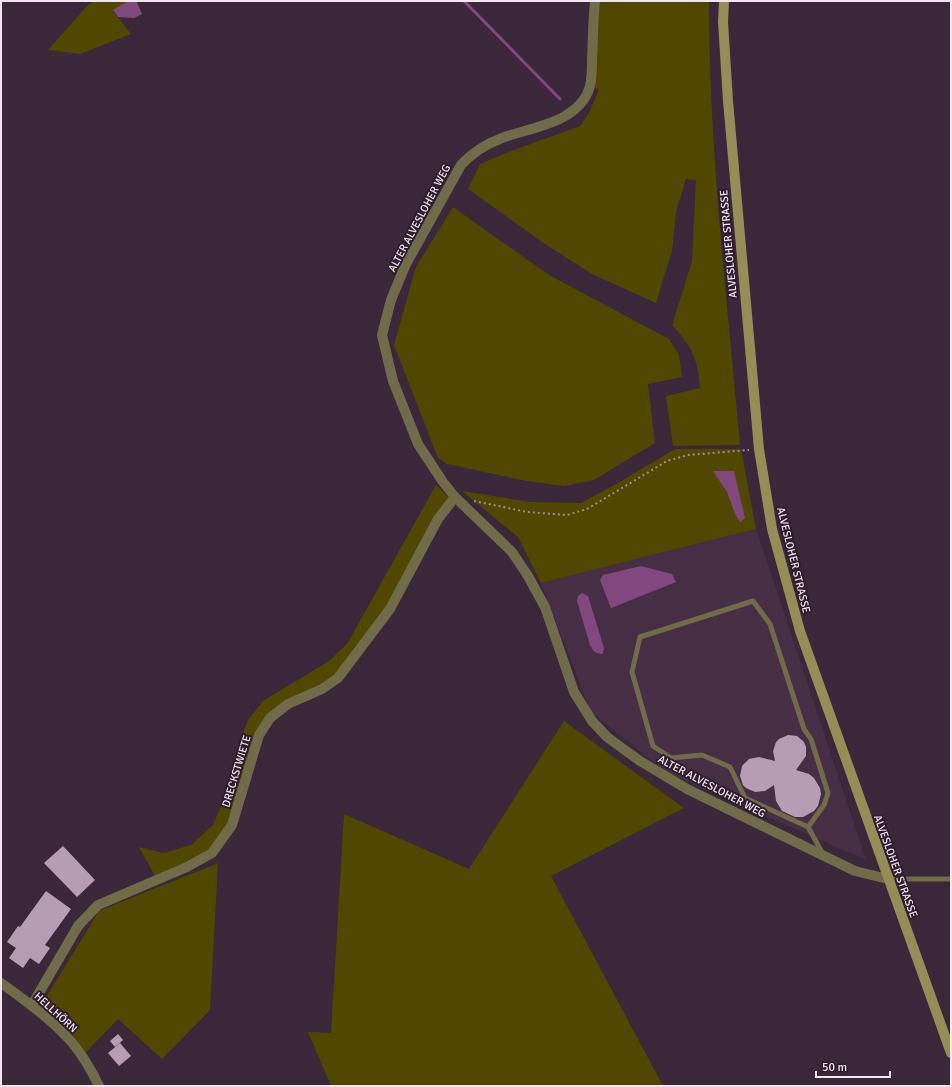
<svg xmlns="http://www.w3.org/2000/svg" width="952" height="1087" font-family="Signika,sans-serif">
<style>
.built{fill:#462f45}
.green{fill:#504700}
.water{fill:#82477f}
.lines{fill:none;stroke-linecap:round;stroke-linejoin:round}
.stream{stroke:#82477f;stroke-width:3}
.building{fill:#b59eb3}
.path{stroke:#9a8b99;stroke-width:2;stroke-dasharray:2 3;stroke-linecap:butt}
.lane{stroke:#706b49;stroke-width:5}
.street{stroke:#706b49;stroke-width:10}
.secondary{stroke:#958d56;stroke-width:10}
.labels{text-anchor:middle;stroke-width:4;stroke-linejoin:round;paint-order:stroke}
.street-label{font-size:11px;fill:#f2e6f1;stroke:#2f1d2e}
</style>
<rect width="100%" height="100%" fill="#3a2739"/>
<!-- built -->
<path class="built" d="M 756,529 L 866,860 L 669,774 L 591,712 L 541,583 Z"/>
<!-- green -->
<g class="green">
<path d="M 94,1 L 128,1 L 113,11 L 131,34 L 80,54 L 48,50 L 88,5 Z"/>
<path d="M 595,1 L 709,1 C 709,149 727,298 740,445 L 673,446 L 666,396 L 700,388 C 698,358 692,347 672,325 L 692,261 L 696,180 L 686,179 L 676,212 L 672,251 L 656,303 L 592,274 L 545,244 L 468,189 L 480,164 L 511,151 L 580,126 L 589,113 L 599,89 L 590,87 Z"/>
<path d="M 453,207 L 549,275 L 669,339 L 679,355 L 682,377 L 648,384 L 655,443 L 594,480 L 564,486 L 526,481 L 447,464 L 438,458 L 394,345 L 416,267 Z"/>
<path d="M 675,449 L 741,449 L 756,529 L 541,583 L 518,537 L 462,491 L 530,502 L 581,503 L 618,483 Z"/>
<path d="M 436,485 L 450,499 L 388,608 L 338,676 L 267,718 L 230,826 L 220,845 L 193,862 L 155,876 L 139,847 L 163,853 L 191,845 L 213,825 L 222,803 L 235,755 L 248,720 L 263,701 L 329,661 L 347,644 Z"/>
<path d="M 564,721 L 684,808 L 551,876 L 663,1086 L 331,1086 L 308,1032 L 331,1033 L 344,814 L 469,869 Z"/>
<path d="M 218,863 L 210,1010 L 162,1059 L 118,1019 L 86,1052 L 72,1034 L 42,1006 L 43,1002 L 99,911 Z"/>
</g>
<!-- water -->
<g class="water">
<path d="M 128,1 L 137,2 L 142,14 L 134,18 L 118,17 L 113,10 Z"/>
<path d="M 713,471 L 734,471 L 745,518 L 740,522 L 735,514 L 727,492 Z"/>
<path d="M 641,566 L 672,574 L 676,582 L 611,608 L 600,580 L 603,575 Z"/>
<path d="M 582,593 L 588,596 L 604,648 L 603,654 C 596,654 593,651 590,645 L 577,601 L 578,596 Z"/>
</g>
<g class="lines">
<!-- stream -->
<path class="stream" d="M 464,1 L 560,99"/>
</g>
<!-- building -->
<g class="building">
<path d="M 788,735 L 797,736 L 804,742 L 806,747 L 806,756 L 796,770 L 809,774 L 814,778 L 820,788 L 821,794 L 818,806 L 814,811 L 803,817 L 795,817 L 782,811 L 776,801 L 774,785 L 765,791 L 755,792 L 746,788 L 743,785 L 740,776 L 742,766 L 749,759 L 759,757 L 775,761 L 773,751 L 776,742 L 779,739 Z"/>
<path d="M 63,846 L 95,880 L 77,897 L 44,863 Z"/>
<path d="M 46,891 L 71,909 L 45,945 L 50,948 L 39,964 L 30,958 L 23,968 L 9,958 L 16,948 L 7,942 L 18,926 L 20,927 Z"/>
<path d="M 118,1034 L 123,1040 L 115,1047 L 110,1041 Z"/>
<path d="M 120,1043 L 131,1056 L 119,1066 L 108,1053 Z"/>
</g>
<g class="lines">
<!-- path -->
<path class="path" d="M 474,501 L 527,512 L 567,515 L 587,509 L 667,461 L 688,455 L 749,450"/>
<!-- lane -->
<g class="lane">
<path d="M 808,827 L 824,805 L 828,793 L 811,739 L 804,729 L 770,624 L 753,601 L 640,637 L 632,672 L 653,746 L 671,758 L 702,755 L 730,767 L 745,798 L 808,827 L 823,854"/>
<path d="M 889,879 L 951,879"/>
</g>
<!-- street -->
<g class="street">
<path d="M 595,1 C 593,20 593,40 592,59 C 592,68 592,78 590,86 C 580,123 531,127 502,138 C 486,144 472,153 461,165 L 405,266 L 391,300 L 382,335 L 393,381 L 418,444 L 443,482 L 455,497 L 512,552 L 528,576 L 545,607 L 574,692 L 592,721 L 607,737 L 640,761 L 687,789 L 855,871 L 888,879"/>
<path d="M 1,983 C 24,999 47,1016 67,1037 C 79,1049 92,1071 99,1086"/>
<path d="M 32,1005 L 78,926 L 98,905 L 187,867 L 212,853 L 232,825 L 259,735 L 270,718 L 288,704 L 322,689 L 338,678 L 390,609 L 438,519 L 455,497"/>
</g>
<!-- secondary -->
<path class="secondary" d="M 724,1 L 723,22 L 728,101 L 759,449 L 772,529 L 800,631 L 951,1053"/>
</g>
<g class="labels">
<!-- street labels -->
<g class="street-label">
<text transform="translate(419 218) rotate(-62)" y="4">ALTER ALVESLOHER WEG</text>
<text transform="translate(728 244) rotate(-95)" y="4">ALVESLOHER STRASSE</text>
<text transform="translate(794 560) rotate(76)" y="4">ALVESLOHER STRASSE</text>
<text transform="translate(236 771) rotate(-73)" y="4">DRECKSTWIETE</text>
<text transform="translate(712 786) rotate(28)" y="4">ALTER ALVESLOHER WEG</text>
<text transform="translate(896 866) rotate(70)" y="4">ALVESLOHER STRASSE</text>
<text transform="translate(56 1012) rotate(42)" y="4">HELLHÖRN</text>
</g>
</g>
<!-- border -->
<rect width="952" height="1087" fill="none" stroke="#f2e6f1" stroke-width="4"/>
<!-- scale -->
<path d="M816 1071v6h74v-6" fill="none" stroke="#f2e6f1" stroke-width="2"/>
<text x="822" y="1071" font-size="12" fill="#f2e6f1" stroke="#2f1d2e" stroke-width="3" paint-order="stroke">50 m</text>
</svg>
